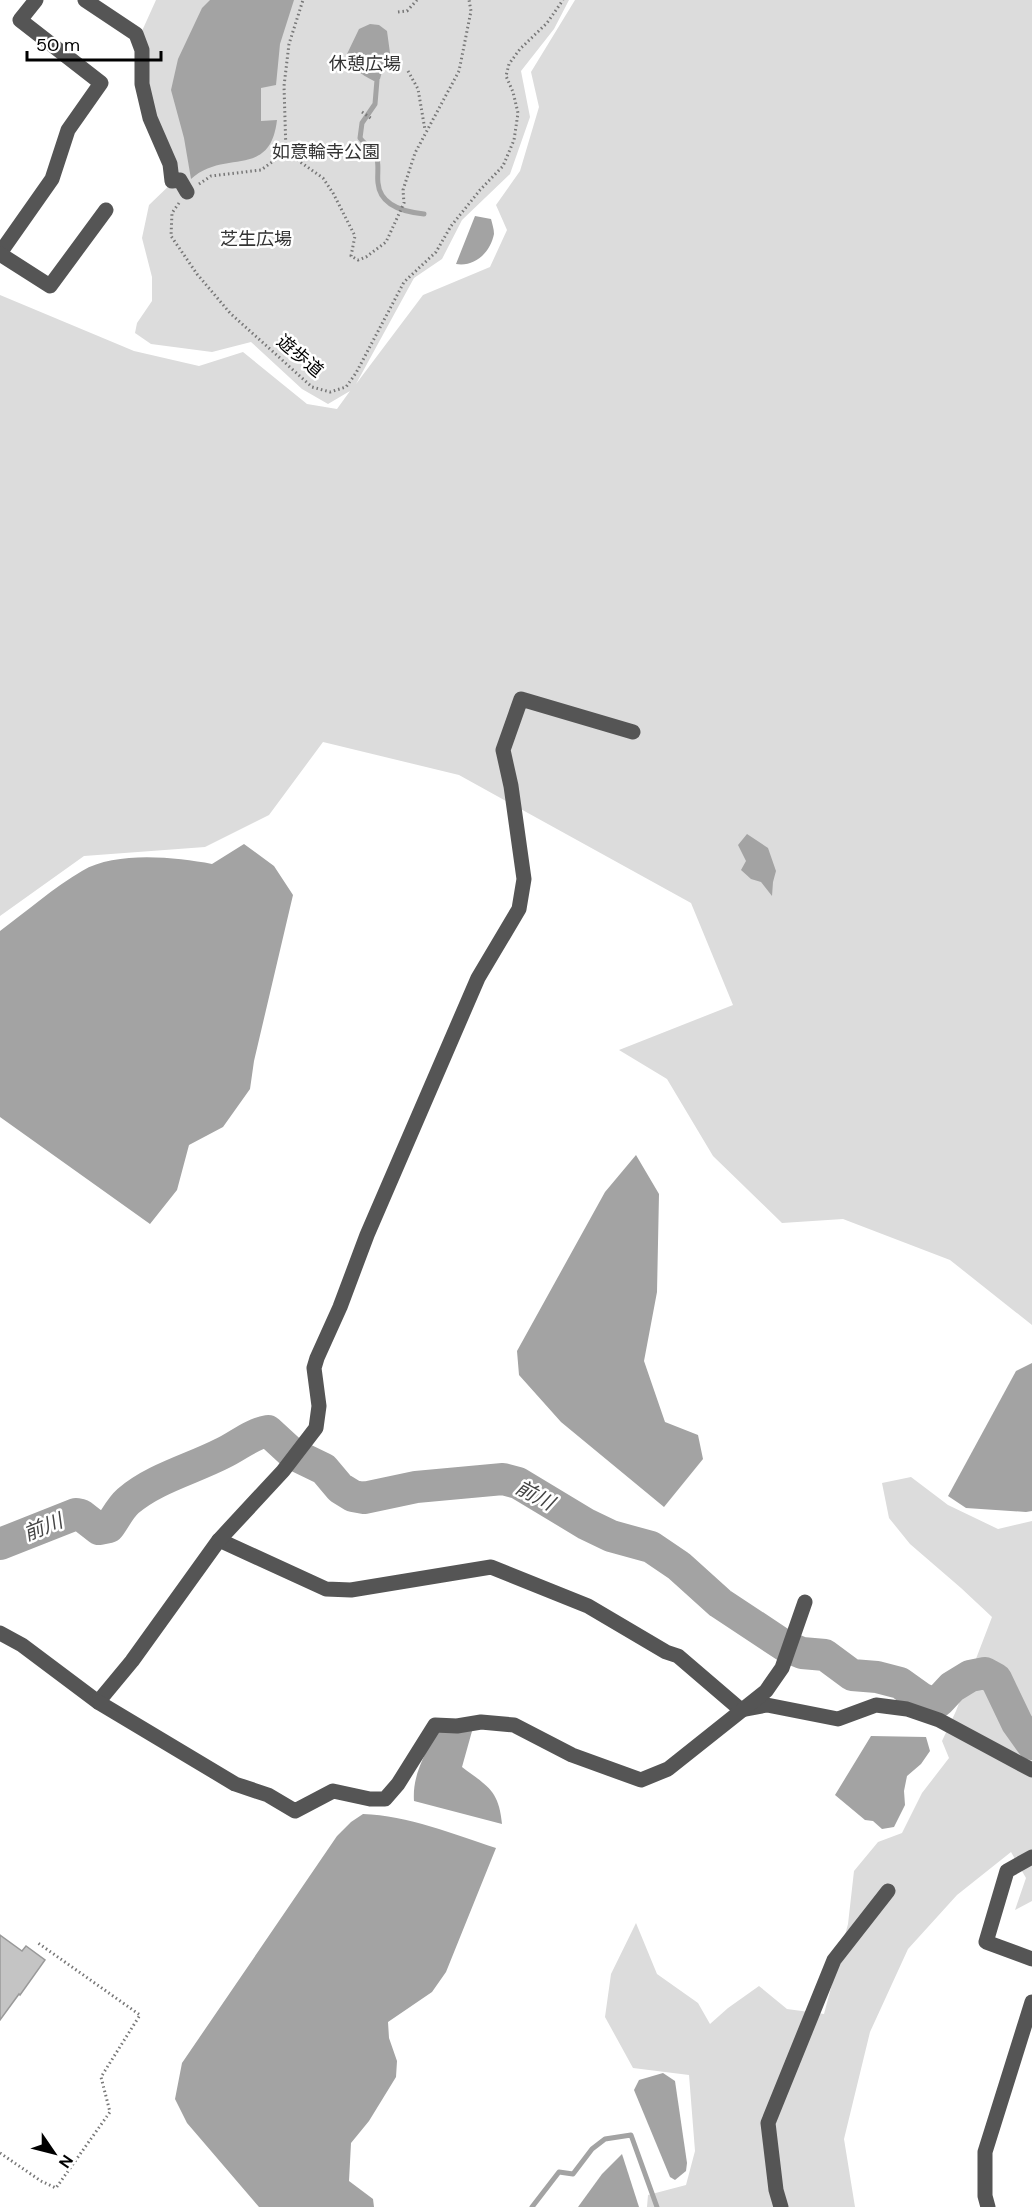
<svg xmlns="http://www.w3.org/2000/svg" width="1032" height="2207" font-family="'DM Sans','Noto Sans JP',sans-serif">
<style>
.green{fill:#dcdcdc}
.water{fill:#a3a3a3}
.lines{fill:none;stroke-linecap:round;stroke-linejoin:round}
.stream{stroke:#a3a3a3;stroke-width:5}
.river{stroke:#a3a3a3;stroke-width:32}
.building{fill:#c4c4c4;stroke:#999;stroke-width:1.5}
.path{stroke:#777;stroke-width:3;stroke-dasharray:1.5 3;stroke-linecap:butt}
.minor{stroke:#555;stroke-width:15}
.labels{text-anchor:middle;stroke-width:5;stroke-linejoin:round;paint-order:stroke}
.park-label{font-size:18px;fill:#333;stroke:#fff}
.street-label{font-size:18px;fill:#000;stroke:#fff}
.water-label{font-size:20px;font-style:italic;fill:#444;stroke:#fff}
</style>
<rect width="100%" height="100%" fill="#fff"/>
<!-- green -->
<g class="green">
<path d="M 156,0 L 569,0 L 554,29 L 521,71 L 530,117 L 510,174 L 462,220 L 442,259 L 414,278 L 356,384 L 423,295 L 490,267 L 507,230 L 496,205 L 520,171 L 539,107 L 531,72 L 575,0 L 1032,0 L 1032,1325 L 950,1260 L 843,1219 L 782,1223 L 713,1156 L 667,1079 L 619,1050 L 733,1005 L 691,903 L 459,775 L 323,742 L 269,815 L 205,847 L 84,856 L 0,916 L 0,295 L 134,351 L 199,366 L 243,352 L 307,404 L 337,409 L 350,391 L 328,404 L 302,389 L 251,342 L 212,352 L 151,344 L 135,333 L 137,323 L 152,301 L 152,277 L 142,238 L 149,205 L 176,179 L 141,98 L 142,31 Z"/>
<path d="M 911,1477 L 948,1505 L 998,1529 L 1032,1521 L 1032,1901 L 1015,1910 L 1026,1878 L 1011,1852 L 957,1895 L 908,1949 L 870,2032 L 844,2139 L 855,2207 L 647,2207 L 648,2195 L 686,2185 L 695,2151 L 689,2075 L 633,2068 L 605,2017 L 611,1974 L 636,1923 L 657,1974 L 698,2003 L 710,2024 L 728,2008 L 759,1986 L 787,2009 L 824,2014 L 848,1924 L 854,1871 L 878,1842 L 902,1833 L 922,1793 L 949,1758 L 942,1741 L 956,1711 L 992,1617 L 961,1588 L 910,1544 L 889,1518 L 882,1483 Z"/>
</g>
<!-- water -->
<g class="water">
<path d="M 210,0 L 294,0 L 280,44 L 276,85 L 261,88 L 261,121 L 277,120 C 270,180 225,148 191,179 L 184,138 L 171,90 L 178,59 L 202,8 Z"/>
<path d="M 370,24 L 379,25 L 387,31 L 390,53 L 384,64 L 380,79 L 374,81 C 361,74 351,69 347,54 L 359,29 Z"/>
<path d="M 475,216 L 491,219 C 492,223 494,229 494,234 C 490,253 475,267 456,264 Z"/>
<path d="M 747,834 L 768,848 L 776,871 L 773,882 L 772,896 L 761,882 L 751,879 L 741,870 L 746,861 L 738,845 Z"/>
<path d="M 244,844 L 274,866 L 293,895 L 254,1061 L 250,1089 L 223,1127 L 189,1145 L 177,1190 L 150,1224 L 0,1117 L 0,931 C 26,912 54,887 82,871 C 116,851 174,857 212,864 Z"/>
<path d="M 636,1155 L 659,1194 L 657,1292 L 644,1361 L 665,1422 L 698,1435 L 703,1459 L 664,1507 L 561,1422 L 519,1375 L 517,1351 L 605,1192 Z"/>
<path d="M 1032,1363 L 1032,1511 L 1026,1512 L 966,1508 L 948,1496 L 1016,1371 Z"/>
<path d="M 474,1724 L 462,1767 C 487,1786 499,1790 502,1824 L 414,1801 C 412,1773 427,1751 440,1726 Z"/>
<path d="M 871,1736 L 926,1737 L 930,1751 L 921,1764 L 907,1776 L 904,1791 L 905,1805 L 894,1827 L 882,1829 L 873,1821 L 865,1820 L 835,1795 Z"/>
<path d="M 363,1814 C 407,1815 455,1835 496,1848 L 446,1972 L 432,1992 L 388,2022 L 389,2038 L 397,2061 L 396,2077 L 369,2121 L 351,2143 L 349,2181 L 373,2199 L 374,2207 L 259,2207 L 187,2123 L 175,2099 L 182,2063 L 337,1836 L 351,1822 Z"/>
<path d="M 663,2073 L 675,2081 L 687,2163 L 686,2171 L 675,2180 L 670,2177 L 634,2090 L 639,2080 Z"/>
<path d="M 622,2154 L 639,2207 L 578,2207 L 602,2174 Z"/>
</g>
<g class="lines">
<!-- stream -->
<g class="stream">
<path d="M 377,80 L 375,104 L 362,123 L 360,138 C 365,145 375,150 377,159 C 379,167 377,175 378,183 C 380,206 404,212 424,214"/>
<path d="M 532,2207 L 559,2172 L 573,2174 L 592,2149 L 605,2139 L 631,2135 L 657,2207"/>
</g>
<!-- river -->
<path class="river" d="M 0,1544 L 76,1514 L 81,1515 L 99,1529 L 109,1527 C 115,1519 120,1508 128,1501 C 155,1478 192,1469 223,1453 C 238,1446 251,1434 268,1431 L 293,1454 L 324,1469 L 340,1488 L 353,1496 L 364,1498 L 416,1487 L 503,1479 L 518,1483 L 586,1524 L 611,1536 L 651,1547 L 679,1566 L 720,1603 L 785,1646 L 802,1653 L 825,1655 L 852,1675 L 877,1677 L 900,1683 L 921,1698 L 932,1703 L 939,1701 L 952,1687 L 970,1676 L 985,1673 L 996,1679 L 1017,1723 L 1032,1744"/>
</g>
<!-- building -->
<path class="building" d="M 0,1935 L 22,1951 L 26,1946 L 45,1960 L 20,1995 L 19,1994 L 0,2020 Z"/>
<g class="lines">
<!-- path -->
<g class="path">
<path d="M 398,12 L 407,11 L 417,0"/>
<path d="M 408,71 L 418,89 L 425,130"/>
<path d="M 362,112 L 372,119"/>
<path d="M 286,152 L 323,178 L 333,193 L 355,236 L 351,256 L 358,260 L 366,257 L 386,242 L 404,203 L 403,190 L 415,153 L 459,71 L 471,11 L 469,0"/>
<path d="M 199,184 L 211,176 L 261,170 L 286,152 L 284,86 L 289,44 L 303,0"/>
<path d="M 179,203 L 172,213 L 171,236 L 197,274 L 230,313 L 312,387 L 330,392 L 346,387 L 356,373 L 404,282 L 436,252 L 451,226 L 480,190 L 503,166 L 514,140 L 518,113 L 513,92 L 506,76 L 509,64 L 520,49 L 547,23 L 563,0"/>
<path d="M 0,2153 L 41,2181 L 56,2188 L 110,2112 L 101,2077 L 140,2015 L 38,1943"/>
</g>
<!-- minor -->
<g class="minor">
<path d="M 85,0 L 136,34 L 142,50 L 142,84 L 150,118 L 170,164 L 172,181 L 180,180 L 187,192"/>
<path d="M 0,253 L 52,179 L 68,130 L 101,83 L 20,20 L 36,0"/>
<path d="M 0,254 L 50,286 L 106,210"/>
<path d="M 219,1540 L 326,1589 L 351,1590 L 491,1567 L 588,1606 L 666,1652 L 678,1656 L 741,1710 L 767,1705 L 838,1719 L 876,1705 L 907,1709 L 939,1720 L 1032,1770"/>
<path d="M 0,1633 L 22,1645 L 98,1702 L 132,1661 L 219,1540 L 283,1471 L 316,1428 L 319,1406 L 314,1368 L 317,1358 L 340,1307 L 367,1235 L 478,978 L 519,909 L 524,879 L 511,786 L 503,750 L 521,699 L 633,732"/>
<path d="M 98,1702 L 235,1784 L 268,1795 L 295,1811 L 333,1791 L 370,1799 L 385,1799 L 398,1784 L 435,1725 L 457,1726 L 481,1722 L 514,1725 L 572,1755 L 641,1780 L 668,1769 L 766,1691 L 782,1668 L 805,1602"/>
<path d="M 1032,1857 L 1007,1871 L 986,1942 L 1032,1959"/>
<path d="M 781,2207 L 776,2190 L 768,2123 L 834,1960 L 888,1891"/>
<path d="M 988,2207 L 985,2196 L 985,2152 L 1032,2002"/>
</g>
</g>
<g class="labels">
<!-- park labels -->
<g class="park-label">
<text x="365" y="70">休憩広場</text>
<text x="326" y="158">如意輪寺公園</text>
<text x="256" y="245">芝生広場</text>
</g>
<!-- street labels -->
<g class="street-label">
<text transform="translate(300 356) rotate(40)" y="6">遊歩道</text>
</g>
<!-- water labels -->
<g class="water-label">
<text transform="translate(535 1495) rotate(28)" y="7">前川</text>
<text transform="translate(43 1527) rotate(-22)" y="7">前川</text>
</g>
</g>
<!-- north arrow -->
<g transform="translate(54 2153) rotate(125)" stroke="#ffffff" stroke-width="4.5" paint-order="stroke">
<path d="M0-4.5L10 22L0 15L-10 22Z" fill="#000000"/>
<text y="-9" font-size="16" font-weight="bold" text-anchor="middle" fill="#000000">N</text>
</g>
<!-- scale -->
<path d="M27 51v9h134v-9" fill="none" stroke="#000000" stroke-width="3"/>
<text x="36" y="51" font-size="18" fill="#000000" stroke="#ffffff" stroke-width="4.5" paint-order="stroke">50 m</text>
</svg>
